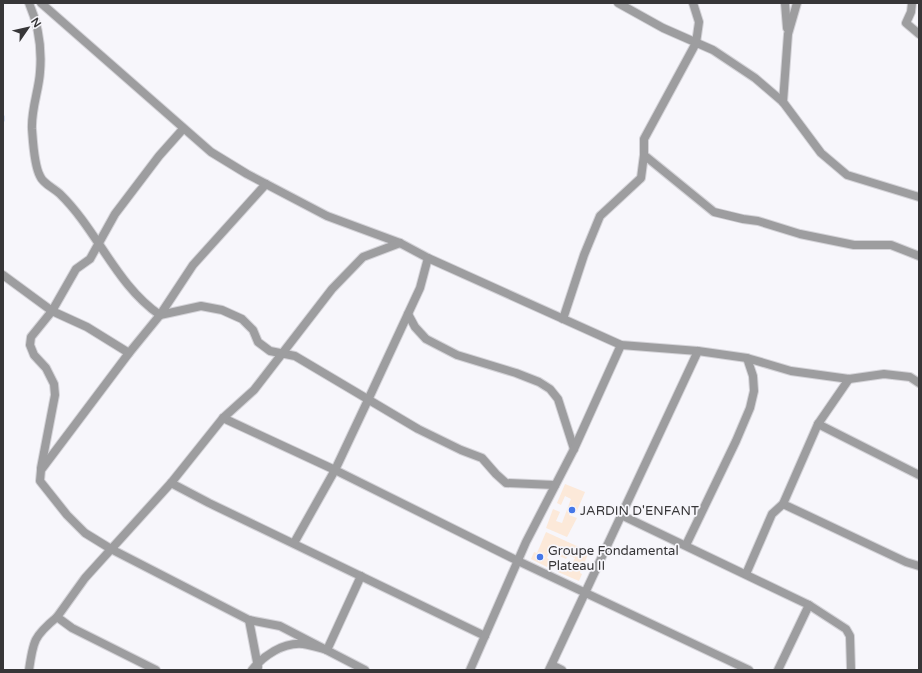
<svg xmlns="http://www.w3.org/2000/svg" width="922" height="673" font-family="'Varela Round',sans-serif">
<style>
.education{fill:#fce9d9}
.lines{fill:none;stroke-linecap:round;stroke-linejoin:round}
.stream{stroke:#7fa6e4;stroke-width:2.5}
.minor-casing{stroke:#d4d3d8;stroke-width:10}
.minor{stroke:#9d9d9f;stroke-width:8}
.poi-dot{fill:#4577e8;stroke:#f7f6fb;stroke-width:1.5}
.labels{text-anchor:middle;stroke-width:3.5;stroke-linejoin:round;paint-order:stroke}
.poi-label{font-size:13px;fill:#373638;stroke:#f7f6fb;text-anchor:start}
</style>
<rect width="100%" height="100%" fill="#f7f6fb"/>
<!-- education -->
<g class="education">
<path d="M 565,484 L 585,492 L 576,513 L 570,511 L 569,515 L 577,518 L 567,537 L 546,528 L 553,509 L 560,512 L 556,521 L 562,523 L 571,499 L 565,496 L 561,505 L 557,503 Z"/>
<path d="M 546,532 L 579,547 L 578,550 L 582,552 L 584,549 L 589,552 L 580,573 L 582,574 L 579,581 L 558,572 L 560,568 L 564,569 L 566,566 L 570,568 L 575,558 L 568,555 L 566,559 L 559,556 L 561,552 L 552,547 L 547,558 L 550,560 L 547,567 L 531,559 L 534,552 L 537,553 Z"/>
</g>
<g class="lines">
<!-- stream -->
<path class="stream" d="M 3,116 L 3,121"/>
<!-- minor casing -->
<g class="minor-casing">
<g id="minor">
<path d="M 29,3 C 38,24 42,49 40,72 C 39,90 31,109 32,129 C 33,142 34,165 40,176 C 43,184 54,188 60,194 C 98,231 116,285 160,315 L 201,306 L 222,310 L 242,319 L 253,330 L 258,342 L 270,351 L 295,356 L 418,429 L 461,450 L 482,458 L 496,474 L 506,483 L 555,485"/>
<path d="M 41,3 L 211,152 L 247,174 L 327,216 L 400,243 L 428,258 L 621,345 L 698,351 L 747,358 L 791,371 L 849,379 L 884,374 L 910,377 L 919,383"/>
<path d="M 618,3 L 663,28 L 713,50 L 755,78 L 783,102 L 821,153 L 847,175 L 919,197"/>
<path d="M 693,3 L 699,22 L 696,43 L 644,139 L 644,155 L 714,212 L 743,219 L 758,221 L 800,234 L 854,245 L 891,245 L 919,256"/>
<path d="M 785,3 L 787,28"/>
<path d="M 912,3 L 911,12 L 906,23 L 919,34"/>
<path d="M 783,102 L 788,34 L 797,3"/>
<path d="M 266,184 L 193,265 L 160,315 L 129,353 L 41,470 L 40,481 L 67,515 L 85,533 L 111,549 L 249,620 L 280,626 L 365,670"/>
<path d="M 3,275 L 52,311 L 87,327 L 129,353"/>
<path d="M 408,314 L 415,327 L 426,339 L 457,355 L 516,373 L 539,382 L 550,389 L 558,399 L 574,449"/>
<path d="M 563,319 L 584,255 L 600,216 L 641,178 L 644,155"/>
<path d="M 223,418 L 335,470 L 518,561 L 749,670"/>
<path d="M 818,424 L 919,475"/>
<path d="M 41,468 L 55,395 L 54,384 L 46,368 L 34,355 L 30,345 L 31,337 L 52,311 L 76,269 L 90,259 L 115,214 L 159,156 L 183,129"/>
<path d="M 171,483 L 209,503 L 485,636"/>
<path d="M 783,504 L 906,562 L 919,566"/>
<path d="M 621,515 L 809,605 L 846,629 L 850,636 L 851,670"/>
<path d="M 294,543 L 335,470 L 368,400 L 420,288 L 428,258"/>
<path d="M 686,545 L 736,441 L 750,408 L 754,391 L 753,376 L 747,358"/>
<path d="M 746,574 L 772,514 L 783,504 L 818,424 L 849,379"/>
<path d="M 249,620 L 258,667"/>
<path d="M 552,665 L 562,670"/>
<path d="M 29,670 C 33,641 34,636 57,617"/>
<path d="M 156,670 L 72,628 L 57,617 L 85,578 L 171,483 L 223,418 L 254,390 L 332,289 L 363,257 L 400,243"/>
<path d="M 252,670 C 263,656 283,642 303,644 C 311,645 319,648 327,650 L 361,576"/>
<path d="M 470,670 L 526,542 L 574,449 L 621,345"/>
<path d="M 549,670 L 698,351"/>
<path d="M 778,670 L 809,605"/>
</g>
</g>
<!-- minor -->
<use href="#minor" class="minor"/>
</g>
<!-- markers -->
<g class="poi-dot">
<circle cx="572" cy="510" r="4"/>
<circle cx="540" cy="557" r="4"/>
</g>
<g class="labels">
<!-- poi labels -->
<g class="poi-label">
<text x="580" y="515">JARDIN D'ENFANT</text>
<text x="548" y="555">Groupe Fondamental<tspan x="548" dy="15">Plateau II</tspan></text>
</g>
</g>
<!-- border -->
<rect width="922" height="673" fill="none" stroke="#373638" stroke-width="8"/>
<!-- north arrow -->
<g transform="translate(28 28) rotate(56)" stroke="#f7f6fb" stroke-width="3" paint-order="stroke">
<path d="M0-3L7 15L0 10L-7 15Z" fill="#373638"/>
<text y="-6" font-size="11" font-weight="bold" text-anchor="middle" fill="#373638">N</text>
</g>
</svg>
